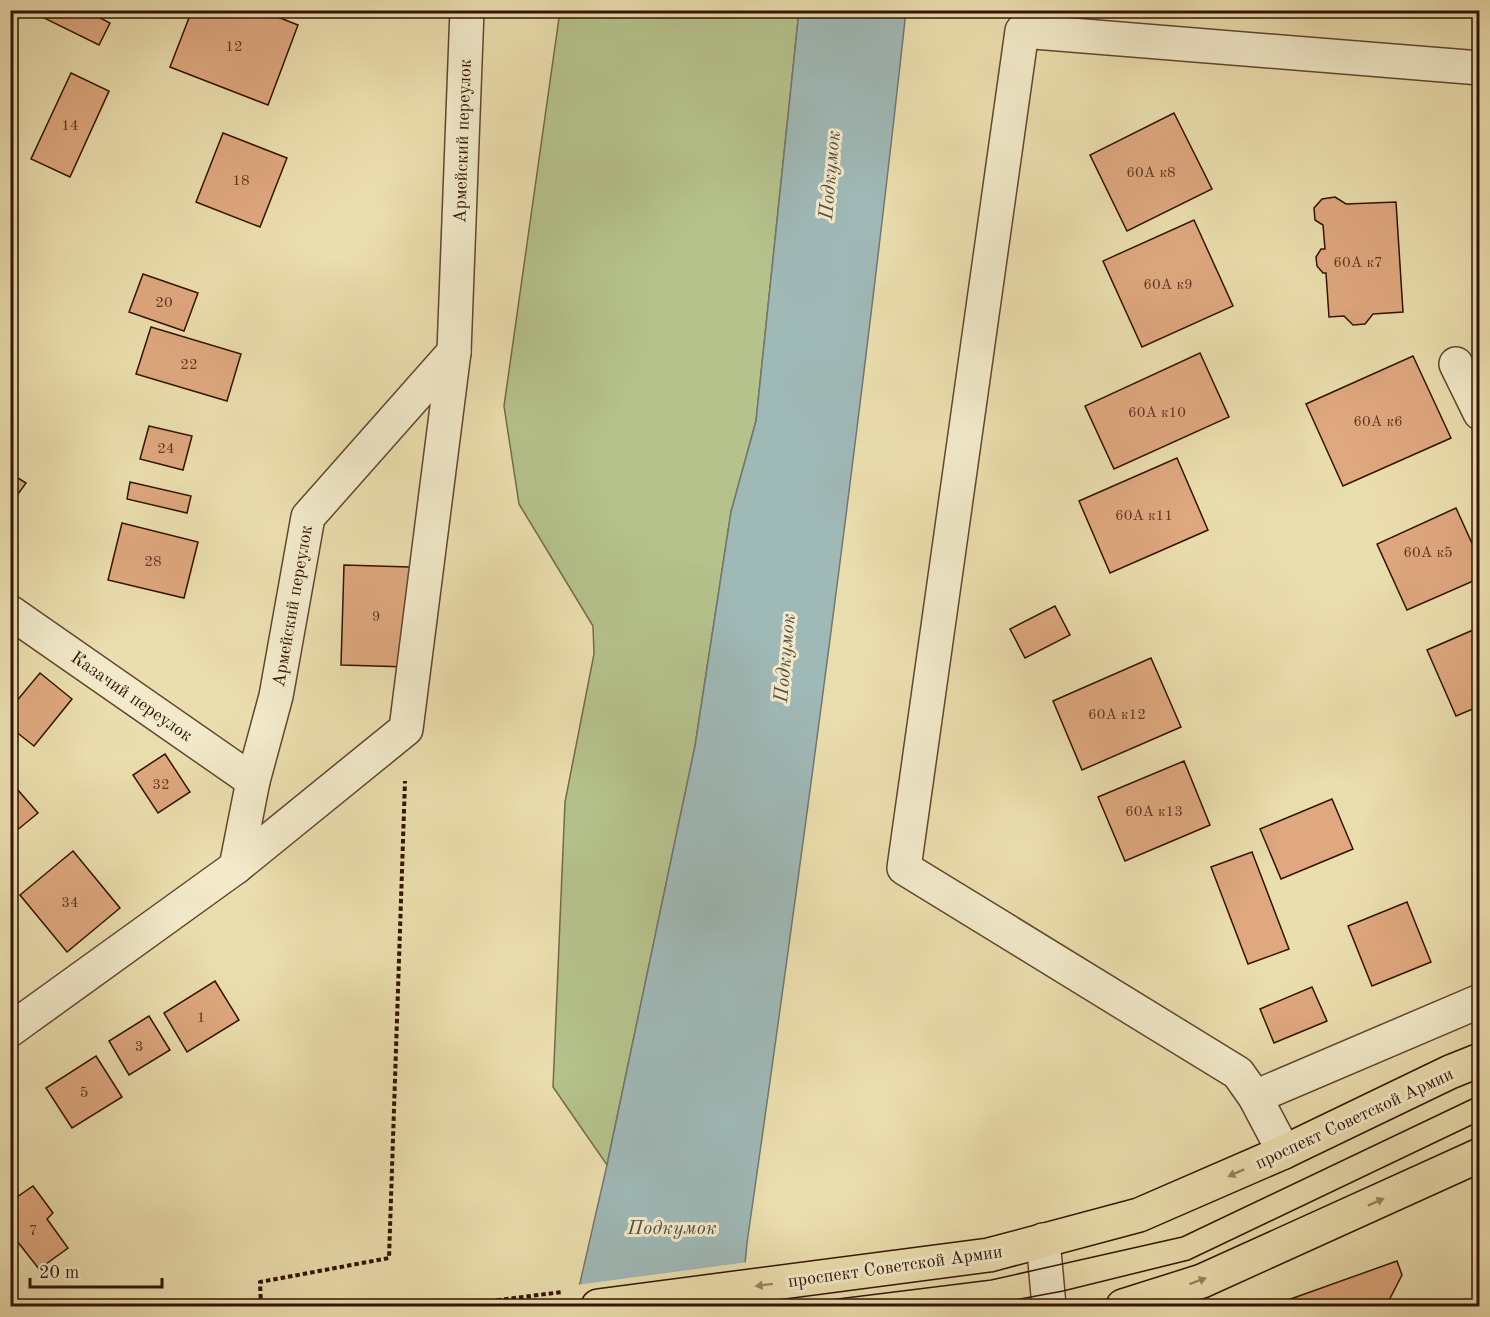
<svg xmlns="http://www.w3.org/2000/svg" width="1490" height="1317" font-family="'Old Standard TT',serif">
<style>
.green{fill:#b5c28c;stroke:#746a48;stroke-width:1.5}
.water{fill:#9fb9b7;stroke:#74776f;stroke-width:1.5}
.pier{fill:#ebdeae}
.building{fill:#dfa87f;stroke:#331303;stroke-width:1.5}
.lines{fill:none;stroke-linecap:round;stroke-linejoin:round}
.minor-casing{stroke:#61462e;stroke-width:36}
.major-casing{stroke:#331303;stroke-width:36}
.path{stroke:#331303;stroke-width:4;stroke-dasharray:4.5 3;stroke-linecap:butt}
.minor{stroke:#f2eaca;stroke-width:33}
.major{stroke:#ebdeae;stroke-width:33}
.tram{stroke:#331303;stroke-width:1.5}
.oneway{fill:#988361}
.labels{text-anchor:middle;stroke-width:6;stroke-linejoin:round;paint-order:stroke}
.number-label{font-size:15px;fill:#5e3822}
.street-label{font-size:18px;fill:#331303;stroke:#f2eaca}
.water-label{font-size:20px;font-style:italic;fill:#594d42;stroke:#f2eaca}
</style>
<rect width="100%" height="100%" fill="#ebdeae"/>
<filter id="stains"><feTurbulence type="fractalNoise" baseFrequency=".00333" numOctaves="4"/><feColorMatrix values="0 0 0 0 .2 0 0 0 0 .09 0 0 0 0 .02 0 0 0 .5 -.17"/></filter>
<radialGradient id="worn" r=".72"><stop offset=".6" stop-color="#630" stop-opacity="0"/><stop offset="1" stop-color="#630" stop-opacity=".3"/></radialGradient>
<!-- green -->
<path class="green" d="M 560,11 L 799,11 L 756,421 L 731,512 L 695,746 L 607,1165 L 553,1087 L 565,802 L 594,654 L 593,626 L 519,504 L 504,406 Z"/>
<!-- water -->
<path class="water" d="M 799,11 L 906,11 C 861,422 806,832 747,1243 L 741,1306 L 577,1296 L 607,1165 L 695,746 L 731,512 L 756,421 Z"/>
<!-- pier -->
<path class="pier" d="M 748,1262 L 744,1306 L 575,1306 L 574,1296 L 576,1285 Z"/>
<!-- building -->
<g class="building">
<path d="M 43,10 L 85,10 L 110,23 L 99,45 L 40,16 Z"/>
<path d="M 192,10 L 260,10 L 298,25 L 268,105 L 170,67 Z"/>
<path d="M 71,73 L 109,91 L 70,177 L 31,159 Z"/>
<path d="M 1174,113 L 1212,189 L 1127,231 L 1090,155 Z"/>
<path d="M 223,133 L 287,158 L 260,227 L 196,202 Z"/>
<path d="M 1335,197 L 1346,204 L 1396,202 L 1403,312 L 1373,314 L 1365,324 L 1353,325 L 1344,316 L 1329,317 L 1326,273 L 1323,273 L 1317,266 L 1316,257 L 1321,249 L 1325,249 L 1323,225 L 1315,220 L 1314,208 L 1322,199 Z"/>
<path d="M 1194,220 L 1233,306 L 1142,347 L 1103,261 Z"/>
<path d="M 143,274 L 198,293 L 184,331 L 129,312 Z"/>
<path d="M 151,327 L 241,354 L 227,401 L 136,374 Z"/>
<path d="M 1200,353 L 1229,417 L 1114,469 L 1085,406 Z"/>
<path d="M 1413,356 L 1451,438 L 1343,486 L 1306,404 Z"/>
<path d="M 149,426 L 192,436 L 183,470 L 140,459 Z"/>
<path d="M 1177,458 L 1208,530 L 1110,573 L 1079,501 Z"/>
<path d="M 10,473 L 26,483 L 10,505 Z"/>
<path d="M 130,482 L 191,496 L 187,513 L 127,499 Z"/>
<path d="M 1456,508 L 1480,561 L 1480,578 L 1407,610 L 1377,544 Z"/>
<path d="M 122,523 L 198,542 L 184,598 L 108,580 Z"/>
<path d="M 344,565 L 410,567 L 408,667 L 341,665 Z"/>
<path d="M 1055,606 L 1070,635 L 1025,658 L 1010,629 Z"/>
<path d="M 1480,627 L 1480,706 L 1456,716 L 1427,650 Z"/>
<path d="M 1151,658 L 1181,727 L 1082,770 L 1053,701 Z"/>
<path d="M 40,673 L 72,699 L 34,746 L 10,727 L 10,709 Z"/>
<path d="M 165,754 L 190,792 L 158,813 L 133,775 Z"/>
<path d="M 1184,761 L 1210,825 L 1125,861 L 1098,797 Z"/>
<path d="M 10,781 L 38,813 L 10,836 Z"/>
<path d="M 1332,799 L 1353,849 L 1281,879 L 1260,829 Z"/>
<path d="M 73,851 L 120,908 L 67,952 L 20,895 Z"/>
<path d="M 1252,852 L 1289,949 L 1248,964 L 1211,867 Z"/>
<path d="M 1407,902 L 1431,962 L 1372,986 L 1348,926 Z"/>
<path d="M 215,981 L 239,1020 L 187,1052 L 164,1013 Z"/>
<path d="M 1312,987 L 1327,1021 L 1274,1043 L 1260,1009 Z"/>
<path d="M 149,1016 L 170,1050 L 129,1075 L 109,1041 Z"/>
<path d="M 96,1056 L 122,1097 L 72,1128 L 46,1088 Z"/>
<path d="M 33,1186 L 53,1213 L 47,1219 L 68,1248 L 39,1269 L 17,1241 L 10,1245 L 10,1202 Z"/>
<path d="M 1397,1261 L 1402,1275 L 1386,1306 L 1271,1306 Z"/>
</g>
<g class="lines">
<!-- minor casing -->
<g class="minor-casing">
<g id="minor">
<path d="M 1456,364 L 1480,413"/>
<path d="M 10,612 L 253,781"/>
<path d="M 236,867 L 406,729 L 454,352"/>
<path d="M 10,1030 L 236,867 L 253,781 L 276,696 L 308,517 L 454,352 L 467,10"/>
<path d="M 1255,1097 L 1480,1001"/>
<path d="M 1284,1152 L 1255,1097 L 1238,1073 L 904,868 L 1022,31 L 1480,68"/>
<path d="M 1043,1240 L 1049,1306"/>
</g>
</g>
<!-- major casing -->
<g class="major-casing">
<g id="major">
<path d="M 598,1306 L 989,1255 L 1139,1215 L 1284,1152 L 1450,1072 L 1480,1060"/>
<path d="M 1123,1306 L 1202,1281 L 1480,1155"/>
</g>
</g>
<!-- path -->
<g class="path">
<path d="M 261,1306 L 260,1282 L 389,1258 L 405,781"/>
<path d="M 452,1306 L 562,1292"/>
</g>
<!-- minor -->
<use href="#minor" class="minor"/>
<!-- major -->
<use href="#major" class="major"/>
<!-- tram -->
<g class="tram">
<path d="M 781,1306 L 991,1280 L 1182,1237 L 1480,1095"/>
<path d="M 983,1306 L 1063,1291 L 1189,1260 L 1480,1121"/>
</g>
</g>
<!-- one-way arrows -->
<defs><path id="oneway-solid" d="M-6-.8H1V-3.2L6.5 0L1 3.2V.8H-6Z" transform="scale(1.5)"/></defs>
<g class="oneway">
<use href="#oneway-solid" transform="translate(1236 1173) rotate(156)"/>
<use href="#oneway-solid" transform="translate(1376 1202) rotate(-24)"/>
<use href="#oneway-solid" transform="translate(1198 1281) rotate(-20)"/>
<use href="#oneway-solid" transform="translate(764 1285) rotate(173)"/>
</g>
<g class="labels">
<!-- number labels -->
<g class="number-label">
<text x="234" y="51">12</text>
<text x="70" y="130">14</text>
<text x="1151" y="177">60А к8</text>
<text x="241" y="185">18</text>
<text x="1358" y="267">60А к7</text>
<text x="1168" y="289">60А к9</text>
<text x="164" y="307">20</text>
<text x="189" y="369">22</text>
<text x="1157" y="417">60А к10</text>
<text x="1378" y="426">60А к6</text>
<text x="166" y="453">24</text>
<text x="1144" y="520">60А к11</text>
<text x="1428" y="557">60А к5</text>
<text x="153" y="566">28</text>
<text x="376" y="621">9</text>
<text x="1117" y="719">60А к12</text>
<text x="161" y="789">32</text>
<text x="1154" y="816">60А к13</text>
<text x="70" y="907">34</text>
<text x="201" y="1022">1</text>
<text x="139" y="1051">3</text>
<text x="84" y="1097">5</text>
<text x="33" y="1235">7</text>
</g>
<!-- street labels -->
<g class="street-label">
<text transform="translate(462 141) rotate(-88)" y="6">Армейский переулок</text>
<text transform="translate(292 606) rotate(-80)" y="6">Армейский переулок</text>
<text transform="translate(132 696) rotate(35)" y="6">Казачий переулок</text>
<text transform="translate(1354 1118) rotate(-25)" y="6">проспект Советской Армии</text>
<text transform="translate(895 1266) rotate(-8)" y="6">проспект Советской Армии</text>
</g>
<!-- water labels -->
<g class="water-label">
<text transform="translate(829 175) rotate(-85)" y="7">Подкумок</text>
<text transform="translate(784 658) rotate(-85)" y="7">Подкумок</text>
<text x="672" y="1234">Подкумок</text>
</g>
</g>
<!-- margin -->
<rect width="1490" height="1317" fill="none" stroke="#ebdeae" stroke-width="36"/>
<rect x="12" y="12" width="1466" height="1293" fill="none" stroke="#331303" stroke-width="3"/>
<rect x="18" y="18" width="1454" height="1281" fill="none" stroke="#331303" stroke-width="1.5"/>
<!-- scale -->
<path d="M30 1278v9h132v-9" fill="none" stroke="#331303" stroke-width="3"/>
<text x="39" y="1278" font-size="18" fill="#331303" stroke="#f2eaca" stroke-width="4.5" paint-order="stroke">20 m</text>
<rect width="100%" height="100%" filter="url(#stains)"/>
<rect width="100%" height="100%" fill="url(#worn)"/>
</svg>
